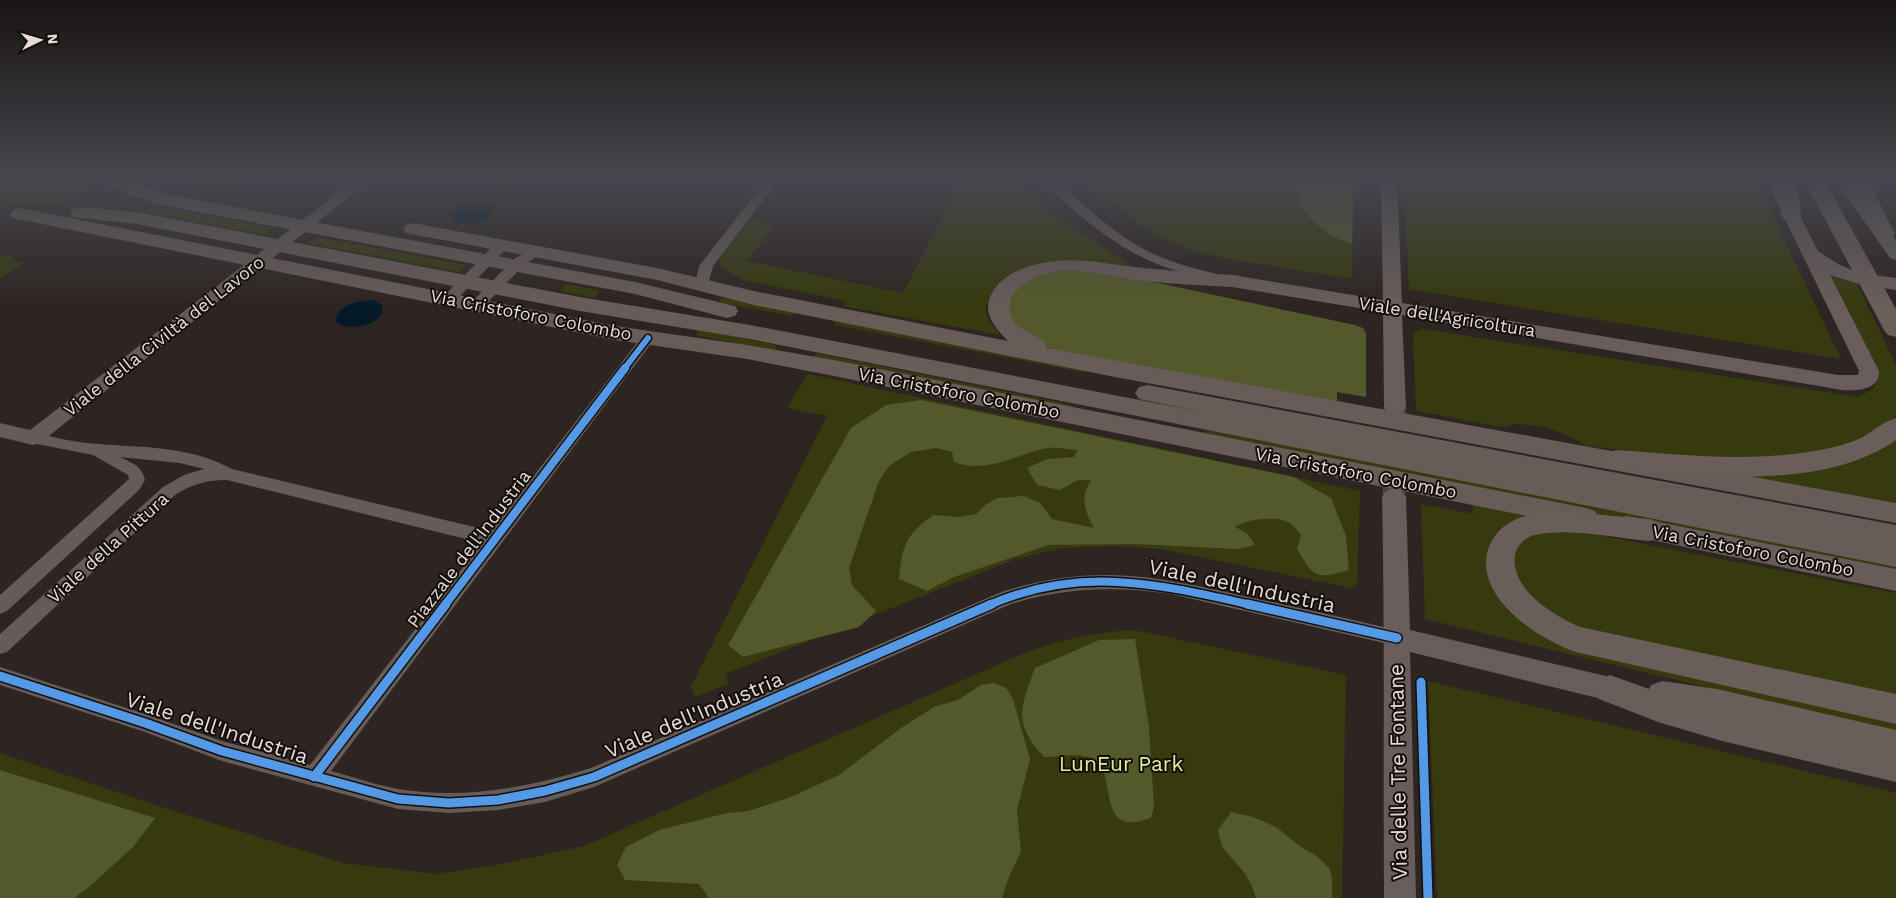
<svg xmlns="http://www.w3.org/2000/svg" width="1896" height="898" font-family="'Work Sans',sans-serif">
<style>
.green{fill:#363a0e}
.forest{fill:#53592b}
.water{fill:#041a28}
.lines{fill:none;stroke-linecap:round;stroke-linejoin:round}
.secondary-tunnel{stroke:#49403c;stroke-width:23;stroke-dasharray:23 12;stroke-linecap:butt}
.minor{fill:#655c59;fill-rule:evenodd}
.tertiary{fill:#655c59;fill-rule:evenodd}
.secondary{fill:#685d5b;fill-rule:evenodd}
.primary{fill:#675c58;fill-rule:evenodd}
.trunk{fill:#6a5e5a;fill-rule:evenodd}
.cycleway-far2-casing{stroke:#150f0c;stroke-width:9}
.cycleway-far1-casing{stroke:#150f0c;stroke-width:11}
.cycleway-casing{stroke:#150f0c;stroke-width:12}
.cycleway-far2{stroke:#5399e6;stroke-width:6}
.cycleway-far1{stroke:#5399e6;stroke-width:8}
.cycleway{stroke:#5399e6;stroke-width:9}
.labels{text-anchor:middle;stroke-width:4;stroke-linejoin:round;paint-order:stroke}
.street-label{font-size:18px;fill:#e5dcd6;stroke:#150f0c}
.near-street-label{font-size:21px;fill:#e5dcd6;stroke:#150f0c}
.near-park-label{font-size:21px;fill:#dfee9b;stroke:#150f0c}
</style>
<rect width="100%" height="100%" fill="#2d2521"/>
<!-- green -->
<g class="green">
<path d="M 0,178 L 76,178 L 82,182 L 84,189 C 71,209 21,204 0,200 Z"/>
<path d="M 181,178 L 236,178 L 224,186 Z"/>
<path d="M 963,178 L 1008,178 L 1066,224 L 1133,267 L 1081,261 L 1004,282 L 993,292 L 985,307 L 989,321 L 1000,335 L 843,306 L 846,301 L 743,280 L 721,267 L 719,258 L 749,221 L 758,220 L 774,227 L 747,261 L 903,293 Z"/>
<path d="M 1081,178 L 1354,178 L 1352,279 L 1228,259 L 1185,248 L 1147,230 Z"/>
<path d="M 1404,178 L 1755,178 L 1841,359 L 1409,289 Z"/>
<path d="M 154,206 L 273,228 L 265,235 L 146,212 Z"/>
<path d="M 316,237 L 466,265 L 459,272 L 309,243 Z"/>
<path d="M 0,255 L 14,256 L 10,260 L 24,263 L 0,278 Z"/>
<path d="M 1827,271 L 1856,281 L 1896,365 L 1896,415 L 1891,422 L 1852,444 L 1785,458 L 1676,456 L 1587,446 L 1562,433 L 1544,427 L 1518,424 L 1501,427 L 1416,411 L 1413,333 L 1423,329 L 1857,397 C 1869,392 1879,388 1878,373 Z"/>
<path d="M 567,284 L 600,291 L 594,298 L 561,291 Z"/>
<path d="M 725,298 L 796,312 L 796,314 L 792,316 L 722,303 L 719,300 Z"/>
<path d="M 835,320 L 1093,368 L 1082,372 L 835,325 Z"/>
<path d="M 702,330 L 776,345 L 777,348 L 772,351 L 696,335 L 697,332 Z"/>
<path d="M 815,354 L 821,354 L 1073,405 L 1071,408 L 813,357 Z"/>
<path d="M 808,374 L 1360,491 L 1357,584 L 1351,588 L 1161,549 L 1118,546 L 1062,548 L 1016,559 L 725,674 L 729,684 L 695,697 L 691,687 L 827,416 L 787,408 Z"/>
<path d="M 1208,430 L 1896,564 L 1896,573 L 1206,439 L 1202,434 Z"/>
<path d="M 1896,438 L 1896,503 L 1720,472 Z"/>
<path d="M 1472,503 L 1529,514 L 1509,522 L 1498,530 L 1491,540 L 1489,554 L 1521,617 L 1896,720 L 1896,733 L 1425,619 L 1421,504 L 1473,514 Z"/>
<path d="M 1567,529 L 1896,593 L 1896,701 L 1589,636 L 1535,607 L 1511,565 L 1517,544 L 1528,535 Z"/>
<path d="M 1134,630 L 1346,675 L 1342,898 L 0,898 L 0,753 L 174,811 L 343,863 L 436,874 L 502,864 L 584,846 L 1027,652 C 1064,639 1095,632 1134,630 Z"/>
<path d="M 1428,681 L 1896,793 L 1896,898 L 1437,898 Z"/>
</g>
<!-- forest -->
<g class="forest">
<path d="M 1301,178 L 1353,178 L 1352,244 C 1328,237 1285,207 1301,178 Z"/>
<path d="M 1072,270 L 1097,272 L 1158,283 L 1355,325 L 1363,328 L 1366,334 L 1366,397 L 1337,392 L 1337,402 L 1053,350 L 1027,336 L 1012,323 L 1004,303 L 1012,290 L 1041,273 Z"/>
<path d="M 921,400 L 1294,477 L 1331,498 L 1346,536 L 1349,570 C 1317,579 1314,579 1297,549 L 1301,535 C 1298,532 1294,526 1290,523 C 1277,515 1247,519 1235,527 L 1247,533 L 1255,545 L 1237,549 L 1136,544 L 1049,545 L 954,577 L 927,591 L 899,579 C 902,545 906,535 933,515 L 960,517 L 976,514 L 985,505 L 997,498 L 1024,496 L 1040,503 L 1052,519 L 1094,528 C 1084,510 1080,498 1091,480 L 1078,480 L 1060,490 L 1037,485 L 1027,468 L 1047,459 L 1074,457 L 1078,450 C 1067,449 1053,446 1043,449 C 1014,456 984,474 954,462 L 952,452 L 936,448 L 911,452 L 889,466 L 879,481 L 849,568 L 852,585 L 876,611 L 859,627 L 743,657 L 728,645 L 851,428 L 886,405 Z"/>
<path d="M 1135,639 L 1149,727 L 1154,806 L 1151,818 C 1096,838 1117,780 1097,762 C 1085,751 1060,757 1044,757 C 1013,723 1020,708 1035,668 L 1099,640 Z"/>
<path d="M 994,683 L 1006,688 L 1013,699 L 1030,759 L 1017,810 L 1021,852 L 1008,879 L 1002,898 L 709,898 L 699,884 L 625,880 L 617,865 L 626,847 L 659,830 L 727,813 L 748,811 L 791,797 L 839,775 L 901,728 L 934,707 L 958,700 L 981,685 Z"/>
<path d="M 0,770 L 155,818 L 133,847 L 88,888 L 74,898 L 0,898 Z"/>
<path d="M 1231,812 L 1253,817 L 1276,827 L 1301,847 L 1318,857 L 1329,868 L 1332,877 L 1332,898 L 1256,898 L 1252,886 L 1244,872 L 1222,847 L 1218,830 Z"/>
</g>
<!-- water -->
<g class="water">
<path d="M 472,203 L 489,204 L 493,209 C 489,225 465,229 453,220 L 453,214 L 460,207 Z"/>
<path d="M 373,300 L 382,305 C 388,324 348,334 336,322 L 337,314 C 346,303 359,300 373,300 Z"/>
</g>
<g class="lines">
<!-- secondary-tunnel -->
<path class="secondary-tunnel" d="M 1394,497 L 1395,407"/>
<!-- minor -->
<g class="minor">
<path d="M 768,178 L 780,178 L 713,266 L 707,288 L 697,288 L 695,285 L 699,266 Z"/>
<path d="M 1039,178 L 1052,178 C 1086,206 1117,238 1158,256 C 1177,264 1197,269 1217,274 L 1219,277 L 1212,281 C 1150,266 1115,247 1067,204 C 1058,196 1046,188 1039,178 Z"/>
<path d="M 502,241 L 509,245 L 507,248 L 454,302 L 444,302 L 442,299 L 444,296 L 497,242 Z"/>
<path d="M 537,248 L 544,252 L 525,264 L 482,308 L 472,308 L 470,305 L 472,302 L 515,258 Z"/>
<path d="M 648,333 L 653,335 L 655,338 L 653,341 L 331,771 C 353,777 376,785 398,789 C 463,800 530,787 591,768 L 999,593 C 1093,561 1160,577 1253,598 C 1301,608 1349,619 1397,630 L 1404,632 L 1407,638 L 1404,644 L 1397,646 L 1171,594 C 1116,586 1065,587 1011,604 L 594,787 L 545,802 L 498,810 L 449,813 L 398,809 L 222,761 L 145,732 L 0,685 L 0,667 L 145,714 L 222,741 L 310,765 L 482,543 L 227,480 C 207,480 192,484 175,495 L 7,652 L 0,654 L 0,634 L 163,487 L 184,475 L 204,469 L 180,463 L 120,457 C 134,464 141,465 145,480 L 139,490 L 7,611 L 0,614 L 0,595 L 129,479 L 128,475 L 93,455 L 27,442 L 25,438 L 27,434 L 33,432 C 50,436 68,441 86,443 C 136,448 186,444 232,469 L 491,531 L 643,335 Z"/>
</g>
<!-- tertiary -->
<path class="tertiary" d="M 357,178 L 373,178 L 40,443 L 33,445 L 0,437 L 0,423 L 30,430 Z"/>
<!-- secondary -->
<g class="secondary">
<path d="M 1381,178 L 1397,178 L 1402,303 L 1838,375 L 1858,375 L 1859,371 L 1765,178 L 1781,178 L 1818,251 L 1838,264 L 1859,273 L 1896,278 L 1896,290 L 1863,285 L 1830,275 L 1879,371 C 1880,390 1857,391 1842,390 L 1402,315 L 1406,407 L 1403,412 L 1395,414 L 1387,412 L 1384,407 L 1383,312 L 1232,287 L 1225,285 L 1223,281 L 1225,277 L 1232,275 L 1383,300 Z"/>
<path d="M 1834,178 L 1850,178 L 1896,240 L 1896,260 L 1890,258 Z"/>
<path d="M 1394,488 L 1402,491 L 1406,497 L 1410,630 L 1610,677 L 1620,680 L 1624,689 L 1620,698 L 1610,701 L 1410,652 L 1416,898 L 1384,898 C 1383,764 1385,631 1382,497 L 1386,491 Z"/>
</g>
<!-- primary -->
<g class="primary">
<path d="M 101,178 L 125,178 L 165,194 L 635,282 L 735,306 L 738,311 L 735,316 L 727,318 L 635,294 L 161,205 L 131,195 L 103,182 Z"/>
<path d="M 80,207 L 137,212 L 580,297 L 750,325 L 1197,411 L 1139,399 L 1135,393 L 1139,387 L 1147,385 L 1896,525 L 1896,567 L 750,339 L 580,311 L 137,224 L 73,217 L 70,213 L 73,209 Z"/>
<path d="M 20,208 L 615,326 L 747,345 L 839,361 L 1586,508 L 1595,511 L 1599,518 L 1595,525 L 1586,528 L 839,377 L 747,359 L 615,340 L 13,218 L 10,214 L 13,210 Z"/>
<path d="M 413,223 L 657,268 L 754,291 L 1008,341 C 995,328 982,313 991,295 C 999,279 1014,271 1030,266 C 1074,254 1101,264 1144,268 C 1173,271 1203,273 1232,275 L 1239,276 L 1243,281 L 1239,286 L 1232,287 C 1203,285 1173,284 1144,281 C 1104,276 1052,257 1018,289 C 1011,295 1008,303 1010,313 C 1014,332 1044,334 1047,348 L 1896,503 L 1896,523 L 1115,377 L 754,305 L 657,280 L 406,233 L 403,229 L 406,225 Z"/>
<path d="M 1627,516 L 1896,569 L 1896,591 L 1618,533 L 1614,526 L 1618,519 Z"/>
</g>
<!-- trunk -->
<g class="trunk">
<path d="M 1776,178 L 1796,178 L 1801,215 L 1798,219 L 1791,221 L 1784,219 L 1781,215 Z"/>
<path d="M 1803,178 L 1823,178 L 1896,309 L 1896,337 L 1888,335 L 1884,330 Z"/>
<path d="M 1847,178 L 1867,178 L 1895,234 L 1892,238 L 1885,240 L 1878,238 Z"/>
<path d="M 1896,418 L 1896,440 C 1821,492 1703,475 1616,470 L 1607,467 L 1603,460 L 1607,453 L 1616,450 C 1688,455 1763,464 1834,447 C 1843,445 1855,441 1863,437 C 1874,430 1883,422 1896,418 Z"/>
<path d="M 1556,511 L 1649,519 L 1659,522 L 1663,530 L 1659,538 L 1649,541 C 1615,538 1568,527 1535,535 C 1525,537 1517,545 1515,555 C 1510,589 1553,615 1580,627 L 1896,694 L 1896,724 L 1576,652 C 1535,638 1465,591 1492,540 C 1505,517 1532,513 1556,511 Z"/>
<path d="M 1610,675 L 1649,689 L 1651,685 L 1662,681 L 1717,689 L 1896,730 L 1896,782 L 1722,741 L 1658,722 L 1599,699 L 1594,689 L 1599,679 Z"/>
</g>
<!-- cycleway-far2 casing -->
<g class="cycleway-far2-casing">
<path id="cycleway-far2" d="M 624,369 L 648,338"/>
</g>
<!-- cycleway-far1 casing -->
<g class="cycleway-far1-casing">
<g id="cycleway-far1">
<path d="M 445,605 L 625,368"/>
<path d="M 989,605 C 1082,565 1158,584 1252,605"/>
</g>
</g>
<!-- cycleway casing -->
<g class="cycleway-casing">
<g id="cycleway">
<path d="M 1247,604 L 1397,638"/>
<path d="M 0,676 L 145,723 L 222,751 L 398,799 L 449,803 L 498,800 L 545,791 L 594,777 L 992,604"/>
<path d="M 1421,682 L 1428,898"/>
<path d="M 314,777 L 446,604"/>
</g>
</g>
<!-- cycleway-far2 -->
<use href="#cycleway-far2" class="cycleway-far2"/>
<!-- cycleway-far1 -->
<use href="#cycleway-far1" class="cycleway-far1"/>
<!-- cycleway -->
<use href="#cycleway" class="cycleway"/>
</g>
<!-- sky -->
<linearGradient id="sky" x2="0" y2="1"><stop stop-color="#191412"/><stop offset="0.59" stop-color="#46464e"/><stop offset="1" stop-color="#46464e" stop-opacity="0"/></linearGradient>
<rect width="1896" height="304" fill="url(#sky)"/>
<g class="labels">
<!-- street labels -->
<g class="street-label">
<text transform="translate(531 315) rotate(11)" y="6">Via Cristoforo Colombo</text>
<text transform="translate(1447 317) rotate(9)" y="6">Viale dell'Agricoltura</text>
<text transform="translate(164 336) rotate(-38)" y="6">Viale della Civiltà del Lavoro</text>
<text transform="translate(959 393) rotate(11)" y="6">Via Cristoforo Colombo</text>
<text transform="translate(1356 473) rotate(11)" y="6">Via Cristoforo Colombo</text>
<text transform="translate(108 548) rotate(-42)" y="6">Viale della Pittura</text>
<text transform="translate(469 549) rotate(-53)" y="6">Piazzale dell'Industria</text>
<text transform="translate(1753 551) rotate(11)" y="6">Via Cristoforo Colombo</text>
</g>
<!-- near-street labels -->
<g class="near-street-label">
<text transform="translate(1242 586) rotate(12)" y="7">Viale dell'Industria</text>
<text transform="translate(694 715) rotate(-23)" y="7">Viale dell'Industria</text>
<text transform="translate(217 728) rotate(18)" y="7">Viale dell'Industria</text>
<text transform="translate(1398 772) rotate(-91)" y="7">Via delle Tre Fontane</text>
</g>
<!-- near-park labels -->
<g class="near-park-label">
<text x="1121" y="771">LunEur Park</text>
</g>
</g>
<!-- north arrow -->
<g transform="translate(40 40) rotate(85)" stroke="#150f0c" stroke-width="4" paint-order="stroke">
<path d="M0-4L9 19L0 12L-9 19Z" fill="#e5dcd6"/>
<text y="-8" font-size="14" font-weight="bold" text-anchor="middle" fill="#e5dcd6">N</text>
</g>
</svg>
